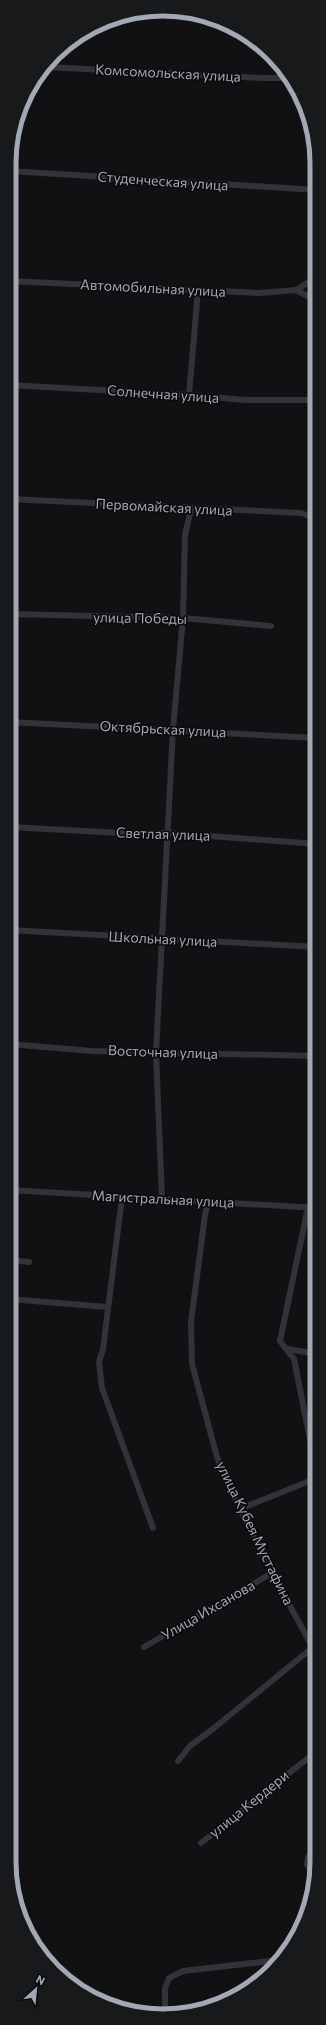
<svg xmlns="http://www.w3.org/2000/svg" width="326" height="2025" font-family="Commissioner,sans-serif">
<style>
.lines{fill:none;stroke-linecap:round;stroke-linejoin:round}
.street{stroke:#323338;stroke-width:6}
.labels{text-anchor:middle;stroke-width:3.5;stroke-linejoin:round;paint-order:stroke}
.street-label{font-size:14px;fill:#a2a9b4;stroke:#0c0c0e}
.rim{fill:none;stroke:#a2a9b4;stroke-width:5}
</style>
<rect width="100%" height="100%" fill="#111113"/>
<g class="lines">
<!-- street -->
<g class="street">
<path d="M 157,11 L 232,25"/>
<path d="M 121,16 L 133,17 L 143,13"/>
<path d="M 46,67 L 262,78 L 289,78"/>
<path d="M 9,171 L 317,190"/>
<path d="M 9,281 L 259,293 L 296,290 L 317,277"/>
<path d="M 296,290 L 317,301"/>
<path d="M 9,385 L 189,395 L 245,400 L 317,400"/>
<path d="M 189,395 L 198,290"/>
<path d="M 9,499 L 301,513 L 317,519"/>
<path d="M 9,614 L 183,618 L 271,626"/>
<path d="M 9,722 L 317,738"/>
<path d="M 9,827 L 121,833 L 168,833 L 317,844"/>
<path d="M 9,930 L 317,947"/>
<path d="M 9,1044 L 92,1051 L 317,1056"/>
<path d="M 9,1190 L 317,1208"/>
<path d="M 122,1197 L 103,1349 L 99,1362 L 102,1388 L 153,1528"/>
<path d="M 162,1199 L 156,1052 L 173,729 L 183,618 L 185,535 L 191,509"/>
<path d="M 208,1202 L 205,1215 L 191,1322 L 192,1364 L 217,1457 L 227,1482 L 272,1573 L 313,1648"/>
<path d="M 308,1207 L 280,1341 L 294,1359 L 317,1475"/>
<path d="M 9,1260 L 29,1262"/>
<path d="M 9,1299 L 107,1307"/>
<path d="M 288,1349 L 317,1354"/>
<path d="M 240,1509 L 317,1478"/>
<path d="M 144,1647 L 272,1573"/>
<path d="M 178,1761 L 190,1746 L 214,1728 L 317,1644"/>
<path d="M 9,1780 L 13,1797"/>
<path d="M 201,1843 L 317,1751"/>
<path d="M 316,1873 L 311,1870 L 307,1864 L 308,1857 L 317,1851"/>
<path d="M 165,2014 L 165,1988 L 169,1978 L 183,1971 L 279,1960"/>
</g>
</g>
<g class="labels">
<!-- street labels -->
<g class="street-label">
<text transform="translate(168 73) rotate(3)" y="5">Комсомольская улица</text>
<text transform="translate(163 181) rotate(4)" y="5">Студенческая улица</text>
<text transform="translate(153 288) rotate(3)" y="5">Автомобильная улица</text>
<text transform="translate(163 394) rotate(4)" y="5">Солнечная улица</text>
<text transform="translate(164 507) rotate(3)" y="5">Первомайская улица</text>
<text transform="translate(140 618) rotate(1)" y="5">улица Победы</text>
<text transform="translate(163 729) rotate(3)" y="5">Октябрьская улица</text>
<text transform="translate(163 834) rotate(2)" y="5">Светлая улица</text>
<text transform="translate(163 939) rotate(3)" y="5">Школьная улица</text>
<text transform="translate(163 1052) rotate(2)" y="5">Восточная улица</text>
<text transform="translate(163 1199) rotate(3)" y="5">Магистральная улица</text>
<text transform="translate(255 1533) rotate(64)" y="5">улица Кубея Мустафина</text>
<text transform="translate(208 1610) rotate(-30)" y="5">Улица Ихсанова</text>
<text transform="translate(249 1804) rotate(-39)" y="5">улица Кердери</text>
</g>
</g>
<!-- crop -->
<path d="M0 0H326V2025H0ZM163 16H163A147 147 0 0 1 310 163V1862A147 147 0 0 1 163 2009H163A147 147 0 0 1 16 1862V163A147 147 0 0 1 163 16Z" fill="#18191b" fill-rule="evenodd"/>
<path class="rim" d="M163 16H163A147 147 0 0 1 310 163V1862A147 147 0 0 1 163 2009H163A147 147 0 0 1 16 1862V163A147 147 0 0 1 163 16Z"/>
<!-- north arrow -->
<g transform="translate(36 1989) rotate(27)" stroke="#0c0c0e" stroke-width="3" paint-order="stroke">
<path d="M0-3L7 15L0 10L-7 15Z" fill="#a2a9b4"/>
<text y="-6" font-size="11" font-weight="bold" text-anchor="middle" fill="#a2a9b4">N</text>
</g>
</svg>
